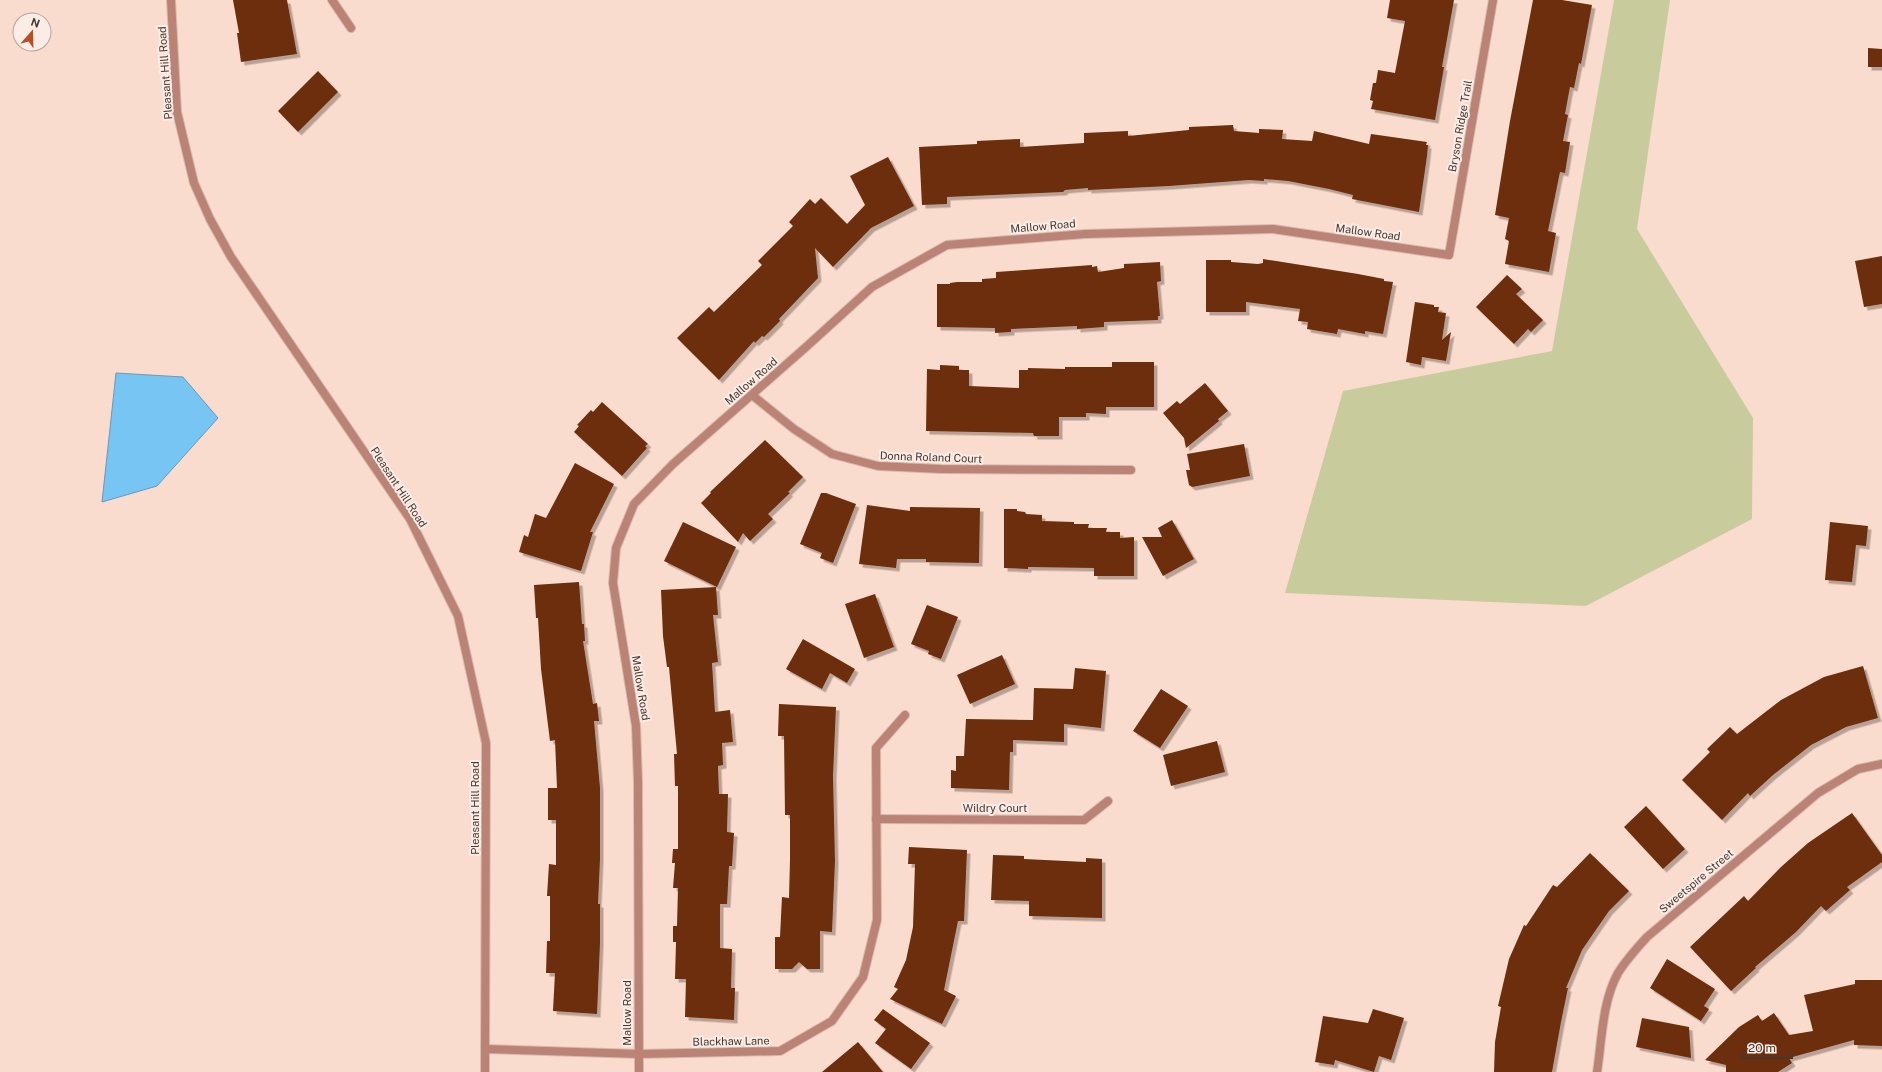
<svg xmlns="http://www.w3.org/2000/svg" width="1882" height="1072" font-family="'Public Sans',sans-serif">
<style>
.green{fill:#c8cc9c}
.water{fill:#77c5f3;stroke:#689ab8}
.building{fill:#6d2d09;filter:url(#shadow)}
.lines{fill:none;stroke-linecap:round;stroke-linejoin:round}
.street-casing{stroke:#d6bbae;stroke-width:10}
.street{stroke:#bb8276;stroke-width:8}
.labels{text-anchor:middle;stroke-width:4;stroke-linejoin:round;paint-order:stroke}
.street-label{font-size:11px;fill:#463730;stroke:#fcece6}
</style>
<defs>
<filter id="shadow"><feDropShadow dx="3.5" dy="3.5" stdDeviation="0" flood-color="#0004"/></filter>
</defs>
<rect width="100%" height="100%" fill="#fadcce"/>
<!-- green -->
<path class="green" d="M 1614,0 L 1670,0 L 1637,229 L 1753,418 L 1752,519 L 1586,606 L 1285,593 L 1343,391 L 1552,351 Z"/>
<!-- water -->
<path class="water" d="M 116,373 L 183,377 L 218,418 L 157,486 L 102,502 Z"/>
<!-- building -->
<g class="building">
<path d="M 233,0 L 287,0 L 297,54 L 241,62 L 237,33 L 239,33 Z"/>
<path d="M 1390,0 L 1454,0 L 1442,67 L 1444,67 L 1435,120 L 1371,109 L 1373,101 L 1370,100 L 1373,83 L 1376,83 L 1378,70 L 1395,73 L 1405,21 L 1387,18 Z"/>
<path d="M 1533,0 L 1562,0 L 1592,5 L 1581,64 L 1579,63 L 1574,88 L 1570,87 L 1565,114 L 1568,115 L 1563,141 L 1570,142 L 1565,173 L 1560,172 L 1548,231 L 1556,233 L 1549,272 L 1505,264 L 1509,241 L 1505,239 L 1509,218 L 1495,215 L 1510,121 Z"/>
<path d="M 1868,48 L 1882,49 L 1882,67 L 1868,67 Z"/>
<path d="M 318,71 L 338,92 L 298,132 L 278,111 Z"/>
<path d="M 1233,125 L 1234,131 L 1259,133 L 1259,129 L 1283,130 L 1282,139 L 1312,141 L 1314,131 L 1369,144 L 1371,134 L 1427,142 L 1426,145 L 1428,145 L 1427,156 L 1419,212 L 1352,199 L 1353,195 L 1329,189 L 1288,181 L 1264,179 L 1264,181 L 1249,180 L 1169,186 L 1088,190 L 1088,188 L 1065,190 L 1063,192 L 947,197 L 947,204 L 922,205 L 919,147 L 977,144 L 977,141 L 1020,139 L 1020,147 L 1084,143 L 1084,133 L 1128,131 L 1128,136 L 1189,130 L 1189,127 Z"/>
<path d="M 888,157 L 914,206 L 871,228 L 833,267 L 815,248 L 818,278 L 779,319 L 780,321 L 764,337 L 762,336 L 755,343 L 754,341 L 719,380 L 677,338 L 709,307 L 714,312 L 762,265 L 758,261 L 793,226 L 789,222 L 810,199 L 815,204 L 821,198 L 847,224 L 865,205 L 850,176 Z"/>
<path d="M 1882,256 L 1882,304 L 1864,307 L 1855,261 Z"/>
<path d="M 1263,259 L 1358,274 L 1384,279 L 1384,281 L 1393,282 L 1383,334 L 1365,331 L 1365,334 L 1338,329 L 1337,334 L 1307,329 L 1308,322 L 1298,321 L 1300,309 L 1246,302 L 1246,312 L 1206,312 L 1206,260 L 1231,260 L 1231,262 L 1258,264 L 1263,263 Z"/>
<path d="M 1160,262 L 1161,281 L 1157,282 L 1160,316 L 1158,316 L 1158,320 L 1104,322 L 1104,327 L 1077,329 L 1077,326 L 1011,329 L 1011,332 L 995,333 L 995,328 L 937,327 L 937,284 L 950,284 L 950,283 L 957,282 L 982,282 L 982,279 L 996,278 L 996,272 L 1092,265 L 1092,267 L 1097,266 L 1098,272 L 1124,268 L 1124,264 Z"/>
<path d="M 1507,275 L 1522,289 L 1516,294 L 1543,320 L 1531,332 L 1528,329 L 1514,344 L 1476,307 Z"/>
<path d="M 1415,302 L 1434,305 L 1434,307 L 1439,307 L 1438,312 L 1446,313 L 1442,340 L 1451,332 L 1446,361 L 1422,357 L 1421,365 L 1406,362 Z"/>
<path d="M 1112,362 L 1154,362 L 1154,407 L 1106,407 L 1106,414 L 1086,413 L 1086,417 L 1059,417 L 1059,436 L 1034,436 L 1033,433 L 926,431 L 927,369 L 940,370 L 940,365 L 959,366 L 959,370 L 969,370 L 969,386 L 1019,388 L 1019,370 L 1028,370 L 1028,368 L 1065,369 L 1065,367 L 1112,367 Z"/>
<path d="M 1205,383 L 1228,411 L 1218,419 L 1219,421 L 1186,448 L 1184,438 L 1163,413 L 1177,401 L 1180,404 Z"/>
<path d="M 602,402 L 648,444 L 645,446 L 647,448 L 622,476 L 574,432 L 579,426 L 577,425 L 591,410 L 593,412 Z"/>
<path d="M 765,440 L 803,477 L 788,492 L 790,493 L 768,514 L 773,519 L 750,541 L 743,533 L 738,542 L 701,503 L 711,493 L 710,492 Z"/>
<path d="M 1244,444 L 1250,476 L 1192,487 L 1189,485 L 1186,470 L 1190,470 L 1187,454 Z"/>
<path d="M 575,463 L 614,484 L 590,532 L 593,532 L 581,571 L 519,552 L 524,535 L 528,537 L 535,514 L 546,518 Z"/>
<path d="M 821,493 L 826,493 L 856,504 L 833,563 L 820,558 L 822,553 L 800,544 Z"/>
<path d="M 867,505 L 910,511 L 910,507 L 980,508 L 979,563 L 926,562 L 926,559 L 897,559 L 896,568 L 859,564 Z"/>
<path d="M 1004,509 L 1017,509 L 1017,511 L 1025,512 L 1026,514 L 1042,515 L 1042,521 L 1074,522 L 1074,524 L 1089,524 L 1088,528 L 1107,528 L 1106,532 L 1120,532 L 1120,538 L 1134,537 L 1134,576 L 1094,576 L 1094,568 L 1028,567 L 1028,569 L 1004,568 Z"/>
<path d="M 1172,520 L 1194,559 L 1163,576 L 1142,537 L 1162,537 L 1158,528 Z"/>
<path d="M 683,522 L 736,547 L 717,587 L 664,561 Z"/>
<path d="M 1830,522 L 1868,526 L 1866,546 L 1856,545 L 1852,582 L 1825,580 Z"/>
<path d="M 579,582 L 582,624 L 584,624 L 585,641 L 583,641 L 593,704 L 597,703 L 599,721 L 594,721 L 600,788 L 600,859 L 598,904 L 600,904 L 600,943 L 597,1014 L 553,1011 L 555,973 L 546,973 L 547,941 L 550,941 L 550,896 L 547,896 L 549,864 L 556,865 L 556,820 L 548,820 L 548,788 L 557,788 L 555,740 L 550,741 L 541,669 L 538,618 L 536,618 L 534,585 Z"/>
<path d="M 716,587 L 718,615 L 713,615 L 718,662 L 712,663 L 715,712 L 730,710 L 733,742 L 722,743 L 723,765 L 718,766 L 719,794 L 728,794 L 727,832 L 734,833 L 732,866 L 729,866 L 727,904 L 720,904 L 720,948 L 732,949 L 731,988 L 735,988 L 734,1020 L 685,1017 L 686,979 L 675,979 L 676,942 L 673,942 L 673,926 L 677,926 L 678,888 L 673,888 L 675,863 L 672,863 L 673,849 L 678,849 L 678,786 L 675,786 L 674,754 L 677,754 L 669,667 L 667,667 L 663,636 L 661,590 Z"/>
<path d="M 875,594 L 894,647 L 864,658 L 845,604 Z"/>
<path d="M 927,605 L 958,617 L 941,659 L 928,654 L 929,651 L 911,644 Z"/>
<path d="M 803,639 L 855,669 L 847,683 L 830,673 L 822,689 L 786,669 Z"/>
<path d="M 1002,655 L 1015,684 L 970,704 L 957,675 Z"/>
<path d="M 1863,666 L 1878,718 L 1846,727 L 1811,745 L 1773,775 L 1750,796 L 1748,793 L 1722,820 L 1682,780 L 1710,752 L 1707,749 L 1730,727 L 1737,734 L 1781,700 L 1824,677 Z"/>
<path d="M 1075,668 L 1106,671 L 1101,728 L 1064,724 L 1064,742 L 1013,740 L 1013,752 L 1010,752 L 1009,790 L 951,788 L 951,770 L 956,771 L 956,756 L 964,756 L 966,719 L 1033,720 L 1034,688 L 1073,689 Z"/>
<path d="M 1161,689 L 1188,706 L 1160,748 L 1133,731 Z"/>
<path d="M 779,704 L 836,707 L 833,776 L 835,861 L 832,932 L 820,931 L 820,969 L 807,969 L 799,962 L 792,969 L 775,969 L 775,937 L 780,937 L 782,897 L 789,898 L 790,860 L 790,815 L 785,815 L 784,736 L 778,736 Z"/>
<path d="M 1217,741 L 1225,772 L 1171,786 L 1163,755 Z"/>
<path d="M 1646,806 L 1685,849 L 1663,869 L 1624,827 Z"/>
<path d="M 1852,813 L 1882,855 L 1882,862 L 1847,887 L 1850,890 L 1826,911 L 1821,906 L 1796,932 L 1755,967 L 1756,968 L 1731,991 L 1690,947 L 1744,896 L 1748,901 L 1781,867 L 1808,843 Z"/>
<path d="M 909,847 L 967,850 L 964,921 L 958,921 L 944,990 L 956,996 L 942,1024 L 890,999 L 898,989 L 894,987 L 906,960 L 913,927 L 915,864 L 908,864 Z"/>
<path d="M 1590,853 L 1629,891 L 1609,911 L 1582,950 L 1566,988 L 1568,988 L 1561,1022 L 1552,1072 L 1494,1072 L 1495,1042 L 1501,1007 L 1498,1006 L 1509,959 L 1524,925 L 1526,926 L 1553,885 L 1557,887 Z"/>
<path d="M 993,855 L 1024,856 L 1024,859 L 1086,862 L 1086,858 L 1102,859 L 1102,918 L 1029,916 L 1029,901 L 991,900 Z"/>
<path d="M 1667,959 L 1715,989 L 1704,1006 L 1709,1009 L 1701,1021 L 1650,988 Z"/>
<path d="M 1855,980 L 1882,980 L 1882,1046 L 1854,1045 L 1854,1040 L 1789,1058 L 1792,1063 L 1778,1072 L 1726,1072 L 1726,1065 L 1705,1060 L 1739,1027 L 1758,1015 L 1762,1021 L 1774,1013 L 1789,1035 L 1813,1031 L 1804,995 L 1855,984 Z"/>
<path d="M 883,1009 L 930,1043 L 911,1069 L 875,1043 L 886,1029 L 874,1020 Z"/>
<path d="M 1373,1009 L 1404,1018 L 1391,1060 L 1379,1056 L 1374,1072 L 1335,1060 L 1334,1065 L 1315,1062 L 1323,1016 L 1368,1023 Z"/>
<path d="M 1642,1018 L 1689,1027 L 1691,1058 L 1636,1047 Z"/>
<path d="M 858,1042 L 883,1072 L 822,1072 Z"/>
</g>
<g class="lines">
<!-- street casing -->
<g class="street-casing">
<g id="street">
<path d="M 171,0 L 177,112 L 194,183 L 210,219 L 231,257 L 410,519 L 458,616 L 486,743 L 485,1072"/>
<path d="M 332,0 L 351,28"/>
<path d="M 752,395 L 794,429 L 832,454 L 878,466 L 941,469 L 1131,470"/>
<path d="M 876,819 L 1084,820 L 1108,801"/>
<path d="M 485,1049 L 639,1054 L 780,1051 L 832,1021 L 863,977 L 877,920 L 876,748 L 905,715"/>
<path d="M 639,1072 L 638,782 L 636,726 L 613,583 L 616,548 L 634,504 L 673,464 L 806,347 L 872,287 L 947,245 L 1085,234 L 1273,229 L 1449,255 L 1493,0"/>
<path d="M 1597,1072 C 1602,1040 1602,1002 1618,973 C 1626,960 1636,949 1647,937 L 1818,793 L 1858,769 L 1882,764"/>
</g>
</g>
<!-- street -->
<use href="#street" class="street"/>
</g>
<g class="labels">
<!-- street labels -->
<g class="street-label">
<text transform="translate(165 73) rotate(-94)" y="4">Pleasant Hill Road</text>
<text transform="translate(1460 126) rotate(-80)" y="4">Bryson Ridge Trail</text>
<text transform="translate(1043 226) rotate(-5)" y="4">Mallow Road</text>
<text transform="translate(1368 232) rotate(8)" y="4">Mallow Road</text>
<text transform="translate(751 381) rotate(-41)" y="4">Mallow Road</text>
<text transform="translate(931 457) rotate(2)" y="4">Donna Roland Court</text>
<text transform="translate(399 487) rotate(57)" y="4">Pleasant Hill Road</text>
<text transform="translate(641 688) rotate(81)" y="4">Mallow Road</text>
<text transform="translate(475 808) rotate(-90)" y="4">Pleasant Hill Road</text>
<text x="995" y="812">Wildry Court</text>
<text transform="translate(1696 881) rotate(-40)" y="4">Sweetspire Street</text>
<text transform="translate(627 1013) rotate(-90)" y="4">Mallow Road</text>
<text transform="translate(731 1041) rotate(-1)" y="4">Blackhaw Lane</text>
</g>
</g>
<!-- north arrow -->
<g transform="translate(32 32) rotate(20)"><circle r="19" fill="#fcece6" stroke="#b3a49d"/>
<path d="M0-3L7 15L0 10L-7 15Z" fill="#b65022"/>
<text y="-6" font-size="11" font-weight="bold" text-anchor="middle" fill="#463730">N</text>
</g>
<!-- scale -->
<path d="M1742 1052v6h50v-6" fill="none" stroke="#463730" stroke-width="2"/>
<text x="1748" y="1052" font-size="12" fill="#463730" stroke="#fcece6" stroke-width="3" paint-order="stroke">20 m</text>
</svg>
